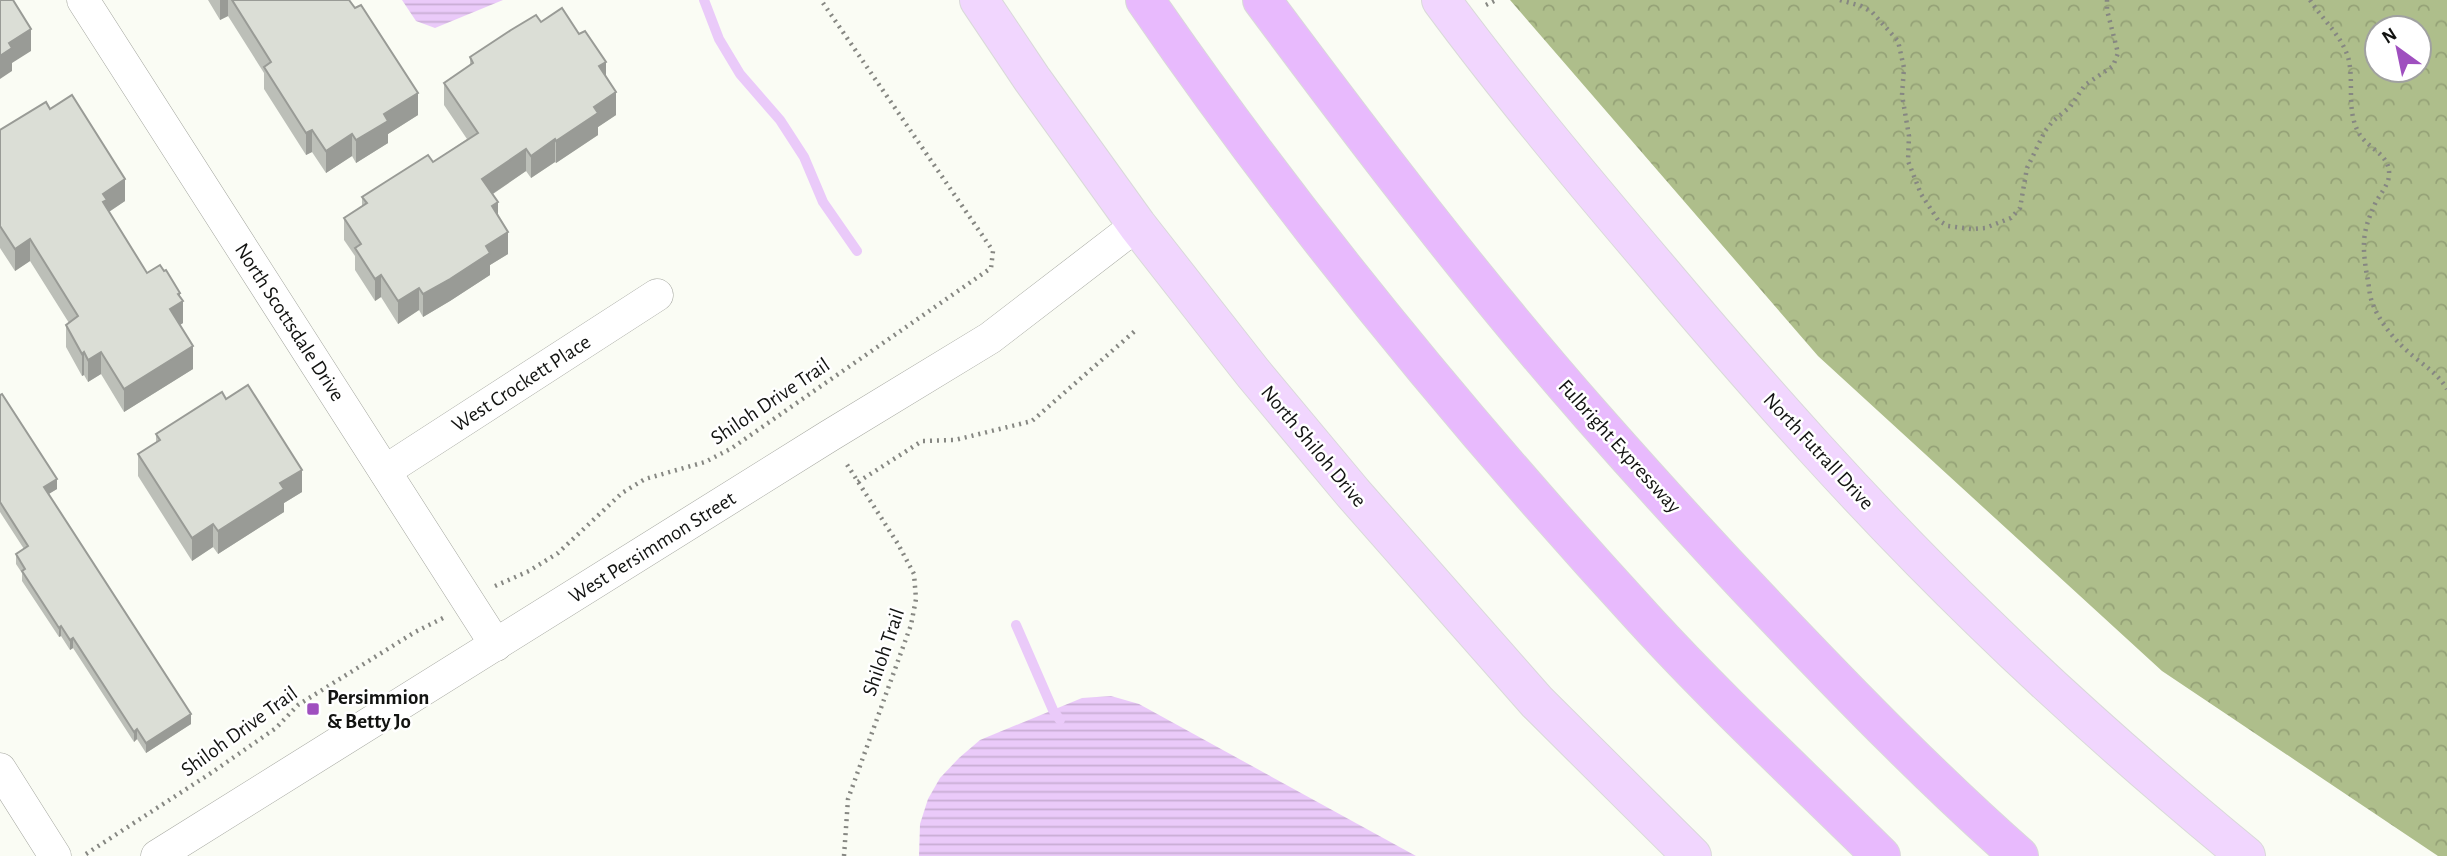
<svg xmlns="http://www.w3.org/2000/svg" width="2447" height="856" font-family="'Alegreya Sans',sans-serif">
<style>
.forest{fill:url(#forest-crowns);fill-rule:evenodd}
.water{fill:url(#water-rules)}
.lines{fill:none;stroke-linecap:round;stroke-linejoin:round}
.stream{stroke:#eacaf9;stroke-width:10}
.minor-casing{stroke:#a4a69f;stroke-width:33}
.major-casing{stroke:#d9d9d9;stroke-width:40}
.highway-casing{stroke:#d9d9d9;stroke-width:40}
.path{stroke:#868782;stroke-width:4.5;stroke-dasharray:2 5;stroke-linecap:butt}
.minor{stroke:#fff;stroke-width:32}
.major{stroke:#f1d6fe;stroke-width:38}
.highway{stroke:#e8bafd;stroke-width:38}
.wall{fill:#bcbfb8}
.shaded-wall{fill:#999b96}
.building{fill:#dbded6;stroke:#999b96;stroke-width:2}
.poi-dot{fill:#9f4fbf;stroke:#fff;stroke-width:2.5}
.labels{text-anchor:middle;stroke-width:5;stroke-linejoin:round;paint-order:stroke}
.street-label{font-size:21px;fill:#121311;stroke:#fff}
.poi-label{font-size:21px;font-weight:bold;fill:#121311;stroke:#fff;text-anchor:start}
</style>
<defs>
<pattern id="forest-crowns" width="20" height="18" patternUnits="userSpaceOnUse" patternTransform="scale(1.75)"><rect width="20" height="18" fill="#aebe8b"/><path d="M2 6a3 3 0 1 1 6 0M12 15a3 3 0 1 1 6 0" fill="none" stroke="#95a277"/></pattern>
<pattern id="water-rules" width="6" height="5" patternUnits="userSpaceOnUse" patternTransform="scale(1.75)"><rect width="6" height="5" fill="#eacaf9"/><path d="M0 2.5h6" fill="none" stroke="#c8add4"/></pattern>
</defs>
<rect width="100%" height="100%" fill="#fafcf4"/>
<!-- forest -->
<path class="forest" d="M 1510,0 L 2447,0 L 2447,856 L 2438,856 L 2162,671 L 1818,356 ZM 2377,28 L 2419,28 L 2419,70 L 2377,70 Z"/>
<!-- water -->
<g class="water">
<path d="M 402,0 L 503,0 L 435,28 L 416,21 Z"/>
<path d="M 1111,696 L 1139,704 L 1416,856 L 919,856 L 920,824 L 928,799 L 940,778 L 959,758 L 980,740 L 1082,698 Z"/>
</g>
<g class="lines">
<!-- stream -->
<g class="stream">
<path d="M 704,0 L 719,39 L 740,74 L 780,120 L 804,157 L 823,202 L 857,251"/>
<path d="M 1016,625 L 1053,710 L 1060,720"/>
</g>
<!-- minor casing -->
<g class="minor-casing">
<g id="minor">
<path d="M 83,0 L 496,645"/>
<path d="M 385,471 L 657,295"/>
<path d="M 0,769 L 55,856"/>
<path d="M 157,856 L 829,436 L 990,338 L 1137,225"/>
</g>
</g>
<!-- major casing -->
<g class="major-casing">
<g id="major">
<path d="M 979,0 L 1032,79 L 1137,225 L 1253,373 L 1353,493 L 1537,702 L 1692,856"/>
<path d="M 1441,0 C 1509,92 1583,180 1657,267 C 1760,389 1866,509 1981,620 C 2066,703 2155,781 2246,856"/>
</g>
</g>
<!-- highway casing -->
<g class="highway-casing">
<g id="highway">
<path d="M 1145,0 C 1295,218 1465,424 1644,619 C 1719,701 1802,778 1881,856"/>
<path d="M 1262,0 C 1367,141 1474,282 1591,415 C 1650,482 1711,549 1773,614 C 1852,697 1933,780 2019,856"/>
</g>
</g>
<!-- path -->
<g class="path">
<path d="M 1840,0 L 1861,6 L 1872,12 L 1898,41 L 1904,68 L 1902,95 L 1909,136 L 1908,161 L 1921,194 L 1938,220 L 1948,226 L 1971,229 L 1985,228 L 2011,218 L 2020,208 L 2027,168 L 2045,131 L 2053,121 L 2070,107 L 2085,85 L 2113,66 L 2118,53 L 2107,10 L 2107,0"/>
<path d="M 2310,0 C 2322,19 2341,35 2348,57 C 2355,82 2345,111 2360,135 C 2369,149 2391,155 2389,176 C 2388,186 2379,195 2375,204 C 2362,232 2362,245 2367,276 C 2369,284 2369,294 2372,302 C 2379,322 2396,342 2413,356 C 2426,367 2438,374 2447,389"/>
<path d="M 1486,5 L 1496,0"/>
<path d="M 858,482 L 922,441 L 955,440 L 1032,421 L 1136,330"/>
<path d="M 495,586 L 529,571 L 558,553 L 622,493 L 645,479 L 705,462 L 732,448 L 991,268 L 993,251 L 821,0"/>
<path d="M 86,854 L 211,773 L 276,728 L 298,705 L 415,632 L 443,618"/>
<path d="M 844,856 L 848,799 L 911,625 L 916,599 L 914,574 L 898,544 L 846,463"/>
</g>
<!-- minor -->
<use href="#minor" class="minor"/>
<!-- major -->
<use href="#major" class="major"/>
<!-- highway -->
<use href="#highway" class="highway"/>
</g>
<!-- wall -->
<g class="wall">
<path d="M 208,0 L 349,0 L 418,115 L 388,134 L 388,143 L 356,163 L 352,156 L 326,173 L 312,152 L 306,155 L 264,89 L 264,73 L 228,16 L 220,20 Z"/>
<path d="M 541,22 L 606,77 L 616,115 L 598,127 L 598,135 L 556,163 L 555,162 L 531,178 L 526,171 L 493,194 L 508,254 L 490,265 L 490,275 L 450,301 L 423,317 L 419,310 L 398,324 L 381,297 L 375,301 L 355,270 L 355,256 L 344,240 L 344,218 L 362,206 L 362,197 L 433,162 L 467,139 L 444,105 L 444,83 L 470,66 L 470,57 Z"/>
<path d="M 50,109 L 125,201 L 109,212 L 147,273 L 180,297 L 183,323 L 180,325 L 193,369 L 124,412 L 101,374 L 88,382 L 84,375 L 82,376 L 66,347 L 66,325 L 69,323 L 30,261 L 15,271 L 0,248 L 0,130 Z"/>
<path d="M 0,395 L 57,489 L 48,494 L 191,724 L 146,753 L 137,739 L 134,742 L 73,648 L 70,650 L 61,636 L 59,637 L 22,581 L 22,573 L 16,564 L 16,554 L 24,549 L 0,512 Z"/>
<path d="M 226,399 L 302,492 L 284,503 L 284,512 L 218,554 L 213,547 L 192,561 L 138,476 L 138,454 L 156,443 L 156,434 Z"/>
</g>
<!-- shaded-wall -->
<g class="shaded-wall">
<path d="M 220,0 L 228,0 L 228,16 L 220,20 Z"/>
<path d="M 31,29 L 31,51 L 12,63 L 12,71 L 0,79 L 0,56 L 9,43 Z"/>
<path d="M 606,62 L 606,84 L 599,66 Z"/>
<path d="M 616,92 L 616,115 L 598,127 L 598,135 L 556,163 L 556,141 L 594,107 Z"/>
<path d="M 418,93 L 418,115 L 388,134 L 388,143 L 356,163 L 356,140 L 384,114 Z"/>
<path d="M 312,130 L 312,152 L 306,155 L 306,133 Z"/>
<path d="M 352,134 L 352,156 L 326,173 L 326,151 Z"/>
<path d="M 555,139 L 555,162 L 531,178 L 531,156 Z"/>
<path d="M 526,149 L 526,171 L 482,201 L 482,179 Z"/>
<path d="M 125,179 L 125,201 L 107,213 L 107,222 L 103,194 Z"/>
<path d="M 498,202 L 498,225 L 492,206 Z"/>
<path d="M 508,232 L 508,254 L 490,265 L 490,275 L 450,301 L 423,317 L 423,294 L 486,246 Z"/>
<path d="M 30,239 L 30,261 L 15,271 L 15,249 Z"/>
<path d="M 381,275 L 381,297 L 375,301 L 375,279 Z"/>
<path d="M 419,288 L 419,310 L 398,324 L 398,301 Z"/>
<path d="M 180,293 L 180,303 L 183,301 L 183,323 L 170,331 L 170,309 L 178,294 Z"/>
<path d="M 193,346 L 193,369 L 124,412 L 124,389 Z"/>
<path d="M 84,352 L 84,375 L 82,376 L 82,354 Z"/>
<path d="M 101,352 L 101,374 L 88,382 L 88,360 Z"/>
<path d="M 302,470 L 302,492 L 284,503 L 284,512 L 218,554 L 218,531 L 280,483 Z"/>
<path d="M 57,479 L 57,489 L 44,497 L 44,487 Z"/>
<path d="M 213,524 L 213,547 L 192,561 L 192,538 Z"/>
<path d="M 61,626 L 61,636 L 59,637 L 59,628 Z"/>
<path d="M 73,638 L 73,648 L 70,650 L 70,640 Z"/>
<path d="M 191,714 L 191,724 L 146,753 L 146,743 Z"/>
<path d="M 137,729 L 137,739 L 134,742 L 134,732 Z"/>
</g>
<!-- building -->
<g class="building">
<path d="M 0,0 L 13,0 L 31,29 L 9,43 L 12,48 L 0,56 Z"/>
<path d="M 232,0 L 349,0 L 355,8 L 361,5 L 418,93 L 384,114 L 388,121 L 356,140 L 352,134 L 326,151 L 312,130 L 306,133 L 264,67 L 271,62 Z"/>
<path d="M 562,8 L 579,34 L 585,31 L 606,62 L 599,66 L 616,92 L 594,107 L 598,113 L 556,141 L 555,139 L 531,156 L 526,149 L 482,179 L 498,202 L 492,206 L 508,232 L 486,246 L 490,253 L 450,279 L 423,294 L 419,288 L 398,301 L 381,275 L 375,279 L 355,248 L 361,244 L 344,218 L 367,203 L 362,197 L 387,181 L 428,155 L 433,162 L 478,133 L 444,83 L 473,63 L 470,57 L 511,30 L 536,15 L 541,22 Z"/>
<path d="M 72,95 L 125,179 L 103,194 L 107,200 L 103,202 L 147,273 L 160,265 L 164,271 L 166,270 L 180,293 L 178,294 L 183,301 L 170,309 L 193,346 L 124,389 L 101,352 L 88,360 L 84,352 L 82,354 L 66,325 L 78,316 L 30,239 L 15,249 L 0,226 L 0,130 L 46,102 L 50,109 Z"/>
<path d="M 248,385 L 302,470 L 280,483 L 284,489 L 218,531 L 213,524 L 192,538 L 138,454 L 160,440 L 156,434 L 222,392 L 226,399 Z"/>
<path d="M 2,394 L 57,479 L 44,487 L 191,714 L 146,743 L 137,729 L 134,732 L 73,638 L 70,640 L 61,626 L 59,628 L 22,571 L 25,569 L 16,554 L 28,546 L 0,502 L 0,395 Z"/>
</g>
<!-- markers -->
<rect class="poi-dot" x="306" y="702" width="14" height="14" rx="3.5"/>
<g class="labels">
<!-- street labels -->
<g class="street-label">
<text transform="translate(290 322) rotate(57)" y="7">North Scottsdale Drive</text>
<text transform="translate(521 383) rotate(-33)" y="7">West Crockett Place</text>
<text transform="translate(770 401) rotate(-34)" y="7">Shiloh Drive Trail</text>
<text transform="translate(1314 446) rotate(50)" y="7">North Shiloh Drive</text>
<text transform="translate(1620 446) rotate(48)" y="7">Fulbright Expressway</text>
<text transform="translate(1819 451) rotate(47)" y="7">North Futrall Drive</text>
<text transform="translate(652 547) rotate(-32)" y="7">West Persimmon Street</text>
<text transform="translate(883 652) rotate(-71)" y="7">Shiloh Trail</text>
<text transform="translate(239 731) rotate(-36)" y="7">Shiloh Drive Trail</text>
</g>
<!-- poi labels -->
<g class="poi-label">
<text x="327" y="704">Persimmion<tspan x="327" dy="24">&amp; Betty Jo</tspan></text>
</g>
</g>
<!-- north arrow -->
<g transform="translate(2398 49) rotate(327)"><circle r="33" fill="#ffffff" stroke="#a0a1a0" stroke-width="2"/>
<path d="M0-5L12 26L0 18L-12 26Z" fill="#9f4fbf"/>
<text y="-10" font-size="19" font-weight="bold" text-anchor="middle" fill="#121311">N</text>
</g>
</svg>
